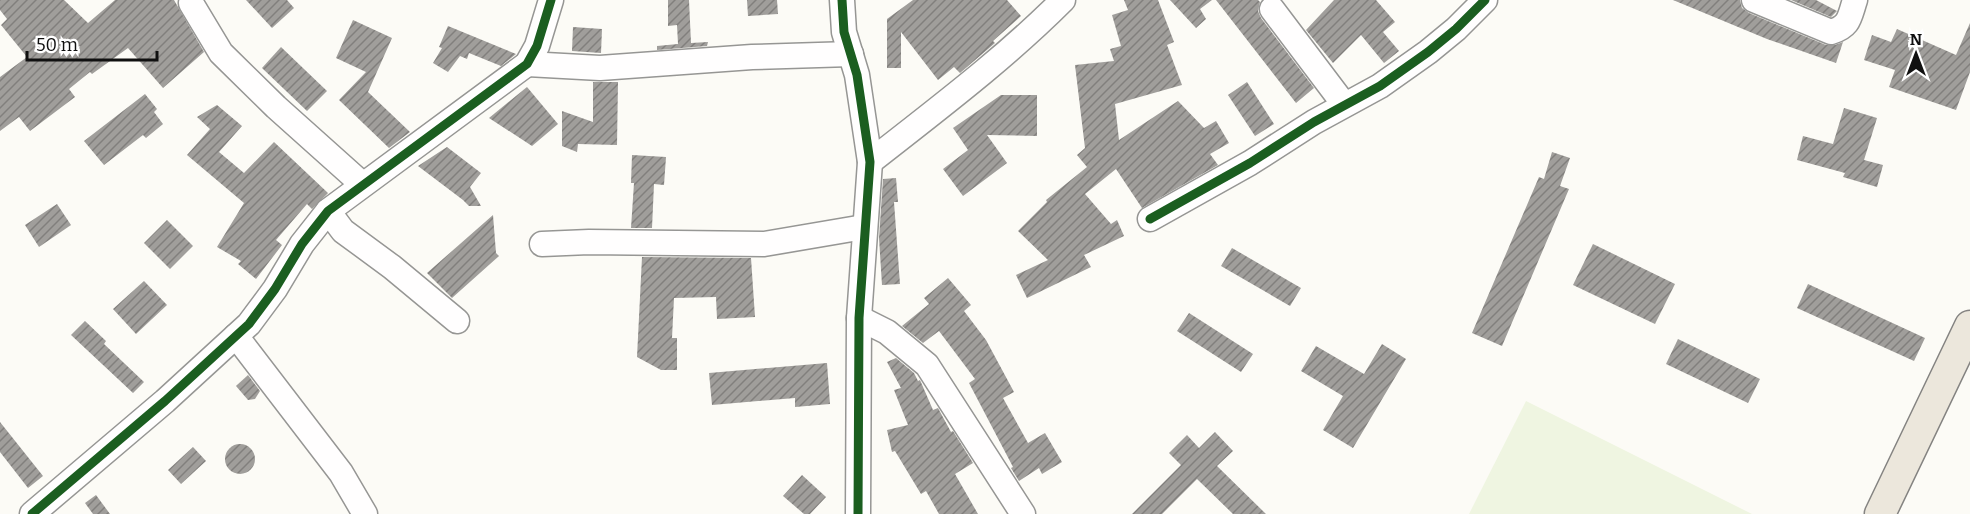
<svg xmlns="http://www.w3.org/2000/svg" width="1970" height="514" font-family="Bitter,serif">
<style>
.pitch{fill:#eff5e1}
.building{fill:url(#building-hatch)}
.lines{fill:none;stroke-linecap:round;stroke-linejoin:round}
.minor-casing{stroke:#969694;stroke-width:27}
.major-casing{stroke:#848381;stroke-width:33}
.minor{stroke:#fffefe;stroke-width:24}
.major{stroke:#ece7dc;stroke-width:30}
.cycleway-casing{stroke:#fff;stroke-width:13}
.cycleway{stroke:#1b5e20;stroke-width:9}
</style>
<defs>
<pattern id="building-hatch" width="6" height="6" patternUnits="userSpaceOnUse" patternTransform="scale(1.5)"><rect width="6" height="6" fill="#a09e9b"/><path d="M-1 1l2-2M0 6l6-6M5 7l2-2" fill="none" stroke="#817f7d"/></pattern>
</defs>
<rect width="100%" height="100%" fill="#fcfbf6"/>
<!-- pitch -->
<path class="pitch" d="M 1526,401 L 1752,514 L 1469,514 Z"/>
<!-- building -->
<g class="building">
<path d="M 0,0 L 64,0 L 88,23 L 115,0 L 174,0 L 204,52 L 163,88 L 128,48 L 92,74 L 90,72 L 69,89 L 75,97 L 30,131 L 19,117 L 0,131 L 0,77 L 27,57 L 1,25 L 7,19 L 0,10 Z"/>
<path d="M 246,0 L 287,0 L 294,8 L 272,28 Z"/>
<path d="M 668,0 L 689,0 L 691,43 L 708,42 L 707,46 L 657,50 L 657,46 L 678,44 L 677,25 L 668,26 Z"/>
<path d="M 747,0 L 777,0 L 778,14 L 748,16 Z"/>
<path d="M 913,0 L 1007,0 L 1021,16 L 993,41 L 995,43 L 960,73 L 954,67 L 938,80 L 901,32 L 901,68 L 887,68 L 887,19 Z"/>
<path d="M 1124,0 L 1158,0 L 1174,42 L 1167,45 L 1182,85 L 1115,104 L 1119,140 L 1178,101 L 1204,128 L 1216,121 L 1229,143 L 1210,154 L 1218,165 L 1142,208 L 1116,169 L 1085,194 L 1111,224 L 1117,220 L 1124,236 L 1084,255 L 1091,267 L 1027,298 L 1016,275 L 1048,260 L 1018,231 L 1047,202 L 1046,200 L 1087,167 L 1077,155 L 1085,148 L 1075,65 L 1114,61 L 1110,49 L 1121,46 L 1112,15 L 1128,10 Z"/>
<path d="M 1170,0 L 1212,0 L 1200,9 L 1206,19 L 1196,28 Z"/>
<path d="M 1216,0 L 1258,0 L 1260,2 L 1258,11 L 1261,18 L 1314,88 L 1296,103 Z"/>
<path d="M 1334,0 L 1376,0 L 1395,22 L 1383,32 L 1399,51 L 1384,63 L 1361,35 L 1333,63 L 1306,30 Z"/>
<path d="M 1673,0 L 1740,0 L 1742,8 L 1749,13 L 1826,45 L 1835,45 L 1843,42 L 1836,63 L 1767,39 Z"/>
<path d="M 1791,0 L 1816,0 L 1837,11 L 1831,17 Z"/>
<path d="M 353,20 L 392,38 L 368,92 L 410,132 L 389,148 L 339,100 L 366,72 L 336,58 Z"/>
<path d="M 1970,23 L 1970,72 L 1956,110 L 1889,87 L 1895,70 L 1864,60 L 1872,35 L 1891,42 L 1897,29 L 1956,55 Z"/>
<path d="M 448,26 L 516,54 L 501,66 L 469,53 L 467,59 L 460,56 L 448,72 L 433,63 L 442,48 L 439,47 Z"/>
<path d="M 573,27 L 602,29 L 601,53 L 572,51 Z"/>
<path d="M 281,47 L 327,91 L 307,111 L 262,68 Z"/>
<path d="M 593,82 L 618,82 L 617,145 L 578,144 L 577,152 L 562,146 L 562,111 L 593,122 Z"/>
<path d="M 1247,82 L 1274,124 L 1255,136 L 1228,95 Z"/>
<path d="M 527,87 L 558,124 L 532,146 L 489,118 Z"/>
<path d="M 145,94 L 157,109 L 154,112 L 163,124 L 146,138 L 143,135 L 104,165 L 84,141 Z"/>
<path d="M 1001,95 L 1037,95 L 1037,136 L 987,135 L 1007,163 L 963,196 L 943,169 L 968,150 L 953,128 Z"/>
<path d="M 217,105 L 242,126 L 219,152 L 244,173 L 274,142 L 328,193 L 312,209 L 307,204 L 276,240 L 282,245 L 256,279 L 238,264 L 241,261 L 217,247 L 244,203 L 187,155 L 210,129 L 197,117 Z"/>
<path d="M 1844,108 L 1877,118 L 1864,160 L 1883,165 L 1877,187 L 1843,177 L 1845,173 L 1797,160 L 1803,136 L 1833,144 Z"/>
<path d="M 447,147 L 481,173 L 470,187 L 481,206 L 469,206 L 463,200 L 418,166 Z"/>
<path d="M 1552,152 L 1570,158 L 1560,186 L 1569,189 L 1502,346 L 1472,333 L 1539,177 L 1544,179 Z"/>
<path d="M 632,155 L 666,157 L 664,185 L 654,184 L 652,228 L 631,228 L 634,183 L 631,183 Z"/>
<path d="M 896,178 L 898,202 L 894,202 L 900,284 L 882,285 L 879,238 L 883,179 Z"/>
<path d="M 57,204 L 71,225 L 39,247 L 25,225 Z"/>
<path d="M 493,215 L 496,253 L 499,256 L 452,298 L 427,273 Z"/>
<path d="M 167,220 L 193,246 L 170,269 L 144,243 Z"/>
<path d="M 1593,244 L 1675,284 L 1655,324 L 1573,285 Z"/>
<path d="M 1232,248 L 1301,288 L 1290,306 L 1221,266 Z"/>
<path d="M 642,257 L 751,258 L 755,317 L 717,319 L 716,297 L 674,298 L 672,338 L 677,338 L 677,370 L 661,370 L 637,357 Z"/>
<path d="M 948,278 L 971,305 L 964,311 L 986,340 L 1014,392 L 1003,398 L 1028,443 L 1045,433 L 1062,462 L 1042,474 L 1039,468 L 1019,481 L 1011,468 L 1013,467 L 969,383 L 975,379 L 939,331 L 923,343 L 902,326 L 929,304 L 924,298 Z"/>
<path d="M 144,281 L 167,305 L 136,334 L 113,309 Z"/>
<path d="M 1808,284 L 1925,338 L 1914,361 L 1797,308 Z"/>
<path d="M 1189,313 L 1253,354 L 1241,372 L 1177,331 Z"/>
<path d="M 85,321 L 106,341 L 104,344 L 144,382 L 133,393 L 71,335 Z"/>
<path d="M 1678,339 L 1760,379 L 1748,403 L 1666,364 Z"/>
<path d="M 1382,344 L 1406,359 L 1353,448 L 1323,430 L 1343,396 L 1301,371 L 1316,346 L 1364,374 Z"/>
<path d="M 896,358 L 914,373 L 918,381 L 920,380 L 933,410 L 938,408 L 951,432 L 953,431 L 973,463 L 955,474 L 978,514 L 939,514 L 926,491 L 921,494 L 895,451 L 892,452 L 887,430 L 908,425 L 894,390 L 901,388 L 887,362 Z"/>
<path d="M 827,363 L 830,404 L 795,407 L 795,398 L 712,405 L 709,373 Z"/>
<path d="M 248,375 L 260,391 L 255,399 L 248,400 L 236,386 Z"/>
<path d="M 0,422 L 43,476 L 28,488 L 0,452 Z"/>
<path d="M 1215,432 L 1233,451 L 1217,466 L 1266,514 L 1233,514 L 1197,479 L 1162,514 L 1132,514 L 1181,465 L 1169,453 L 1187,435 L 1199,448 Z"/>
<circle cx="240" cy="459" r="15"/>
<path d="M 193,447 L 206,461 L 181,484 L 168,470 Z"/>
<path d="M 802,475 L 826,497 L 810,514 L 804,514 L 783,496 Z"/>
<path d="M 96,495 L 110,514 L 93,514 L 85,503 Z"/>
</g>
<g class="lines">
<!-- minor casing -->
<g class="minor-casing">
<g id="minor">
<path d="M 842,0 L 844,32 L 857,75 L 870,162 L 859,318 L 858,514"/>
<path d="M 1754,0 L 1831,32 C 1850,26 1849,18 1855,0"/>
<path d="M 191,3 L 221,53 L 276,107 L 362,184"/>
<path d="M 1272,9 L 1340,99 L 1344,102 L 1349,102"/>
<path d="M 527,64 L 600,68 L 752,57 L 851,54"/>
<path d="M 870,162 C 936,110 1003,60 1063,0"/>
<path d="M 328,211 L 343,231 L 392,267 L 457,321"/>
<path d="M 1150,219 L 1250,163 L 1314,122 L 1380,86 L 1428,52 L 1456,29 L 1485,0"/>
<path d="M 542,244 L 589,242 L 764,244 L 864,227"/>
<path d="M 859,318 L 887,332 L 927,365 L 1023,514"/>
<path d="M 236,336 L 341,473 L 365,514"/>
<path d="M 32,514 L 165,401 L 249,324 L 275,289 L 302,244 L 328,211 L 527,64 L 537,46 L 551,0"/>
</g>
</g>
<!-- major casing -->
<g class="major-casing">
<path id="major" d="M 1880,514 L 1970,326"/>
</g>
<!-- minor -->
<use href="#minor" class="minor"/>
<!-- major -->
<use href="#major" class="major"/>
<!-- cycleway casing -->
<g class="cycleway-casing">
<g id="cycleway">
<path d="M 842,0 L 844,32 L 857,75 L 870,162 L 859,318 L 858,514"/>
<path d="M 1150,219 L 1250,163 L 1314,122 L 1380,86 L 1428,52 L 1456,29 L 1485,0"/>
<path d="M 32,514 L 165,401 L 249,324 L 275,289 L 302,244 L 328,211 L 527,64 L 537,46 L 551,0"/>
</g>
</g>
<!-- cycleway -->
<use href="#cycleway" class="cycleway"/>
</g>
<!-- north arrow -->
<g transform="translate(1916 54)" stroke="#ffffff" stroke-width="4.5" paint-order="stroke">
<path d="M0-4.5L10 22L0 15L-10 22Z" fill="#101010"/>
<text y="-9" font-size="16" font-weight="bold" text-anchor="middle" fill="#101010">N</text>
</g>
<!-- scale -->
<path d="M27 51v9h130v-9" fill="none" stroke="#101010" stroke-width="3"/>
<text x="36" y="51" font-size="18" fill="#101010" stroke="#ffffff" stroke-width="4.5" paint-order="stroke">50 m</text>
</svg>
